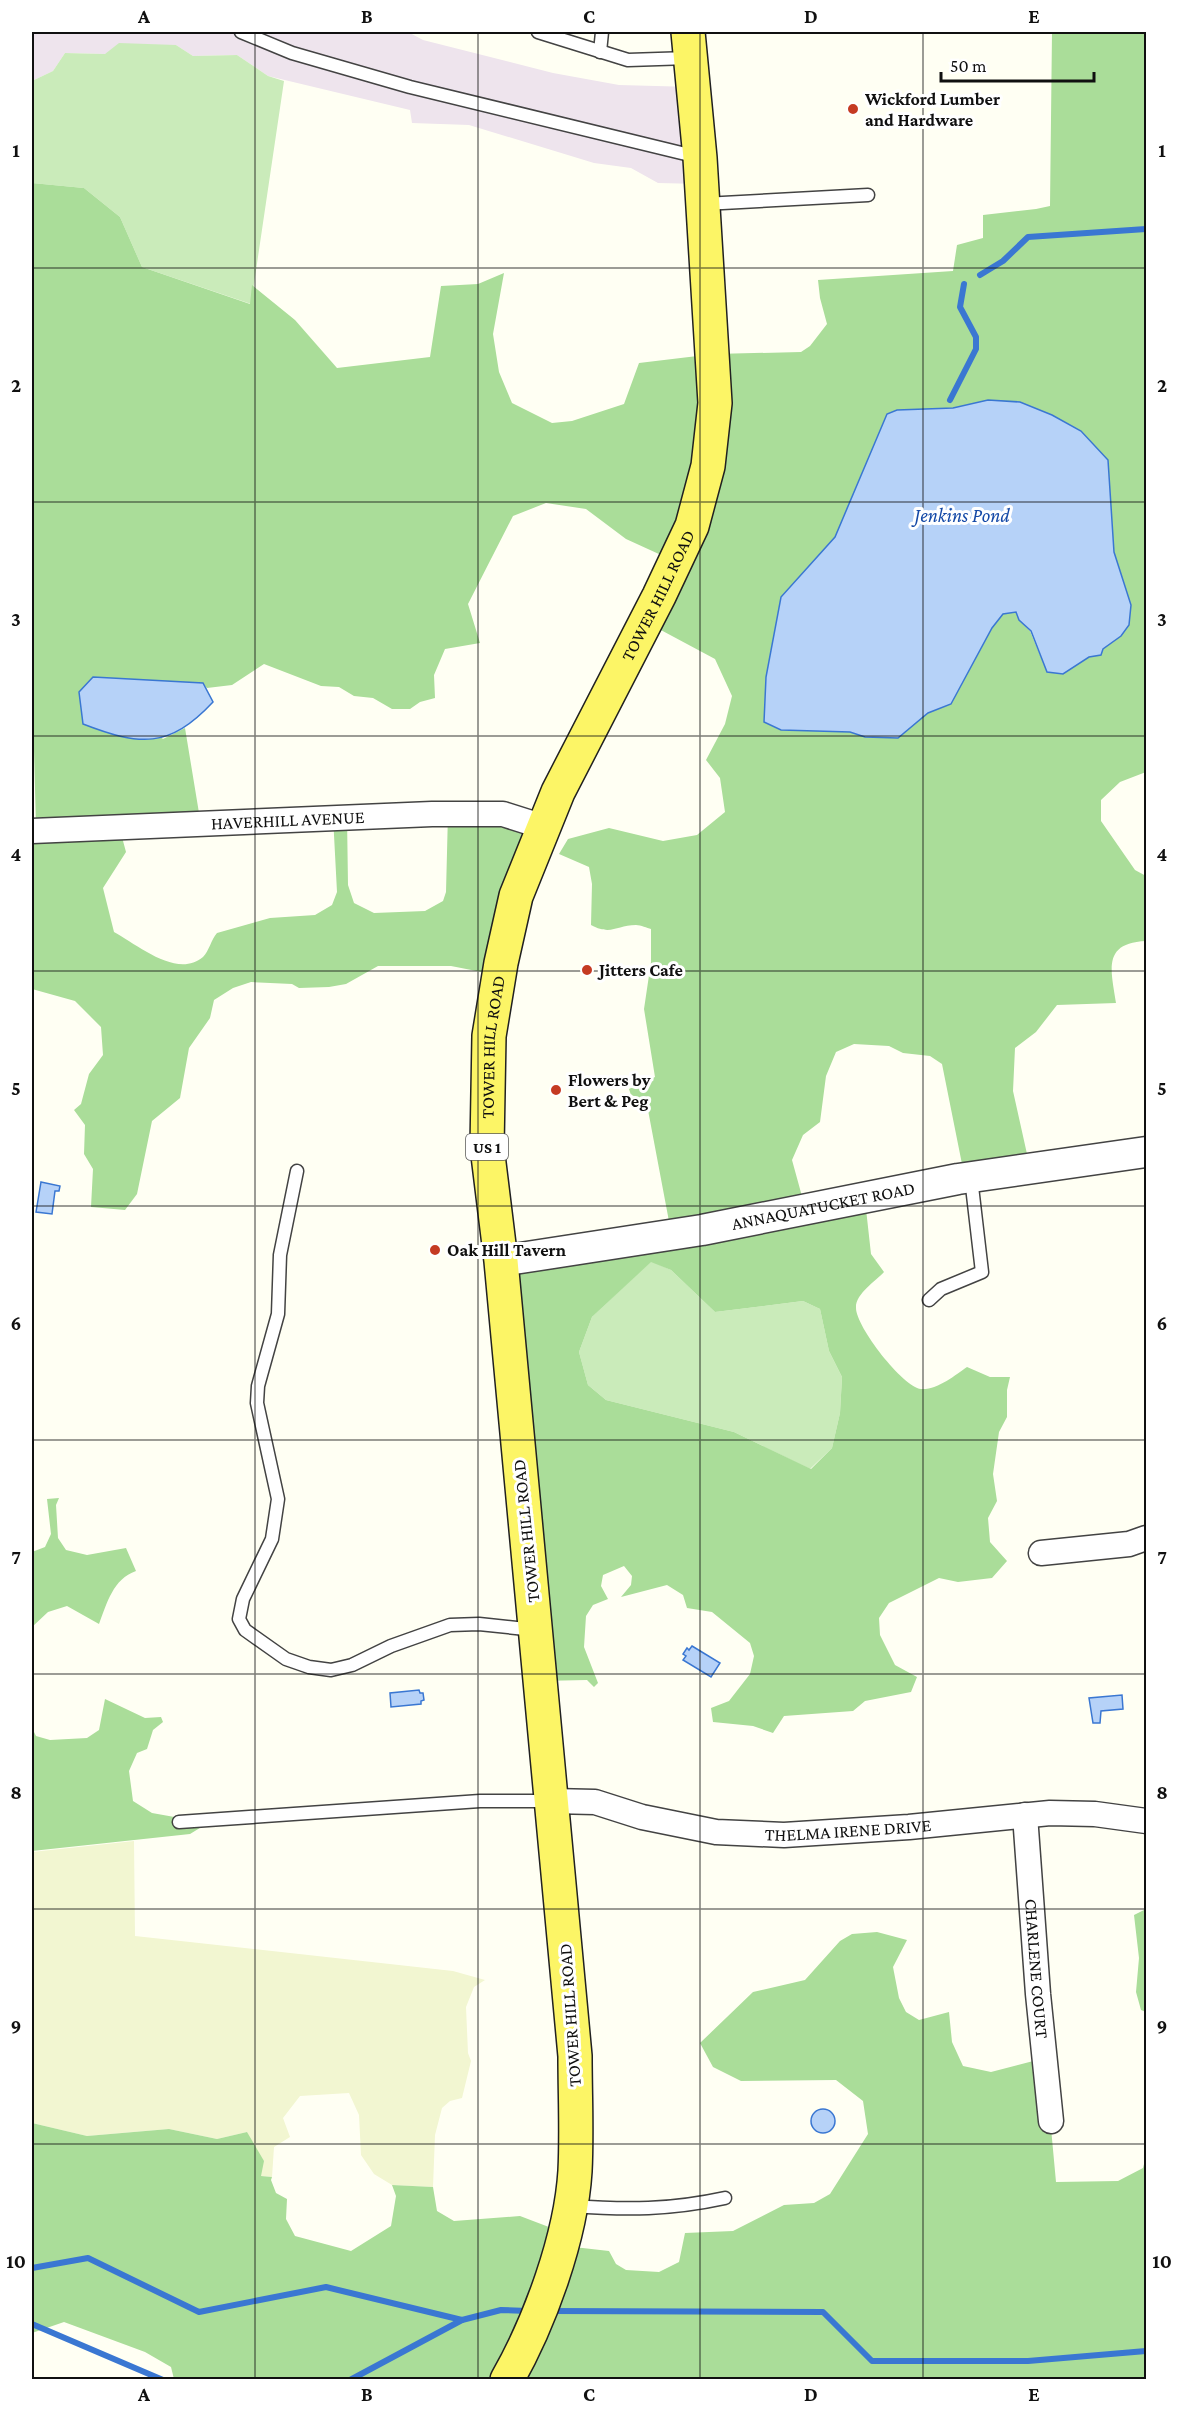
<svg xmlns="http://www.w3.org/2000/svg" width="1178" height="2411" font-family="'Crimson Pro',serif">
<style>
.industrial{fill:#eee4ed}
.farmland{fill:#f2f6d1}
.green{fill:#caebba}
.forest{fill:#ad9;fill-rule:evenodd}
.water{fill:#b6d2f8;stroke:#3a77d2;stroke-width:1.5}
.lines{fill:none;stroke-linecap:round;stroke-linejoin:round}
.stream{stroke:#3a77d2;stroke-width:6}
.service-casing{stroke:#434343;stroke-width:15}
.minor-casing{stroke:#434343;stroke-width:27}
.tertiary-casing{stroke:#434343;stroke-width:33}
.primary-casing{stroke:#212121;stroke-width:36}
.service{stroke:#fff;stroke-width:12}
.minor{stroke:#fff;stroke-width:24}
.tertiary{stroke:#fff;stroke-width:30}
.primary{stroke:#fcf566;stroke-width:33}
.grid{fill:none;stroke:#101010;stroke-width:1.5;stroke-opacity:0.55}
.poi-dot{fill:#c53b22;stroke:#fff;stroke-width:2}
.labels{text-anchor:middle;stroke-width:6;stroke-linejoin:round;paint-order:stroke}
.shield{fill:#fff;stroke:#585858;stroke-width:1.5}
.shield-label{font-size:16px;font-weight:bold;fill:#101010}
.poi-label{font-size:18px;font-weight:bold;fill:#101010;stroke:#fff;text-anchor:start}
.street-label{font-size:18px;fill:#101010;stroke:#fff}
.water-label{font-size:20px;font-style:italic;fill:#1449a7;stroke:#fff}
.neatline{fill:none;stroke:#101010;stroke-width:2}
.grid-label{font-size:20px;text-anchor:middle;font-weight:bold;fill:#101010}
</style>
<rect width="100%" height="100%" fill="#fffff3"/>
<!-- industrial -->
<path class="industrial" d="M 32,32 L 408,32 L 423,40 L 553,73 L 619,85 L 693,87 L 701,184 L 658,183 L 631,168 L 594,163 L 469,125 L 412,123 L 410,110 L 268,76 L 237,55 L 193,56 L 176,45 L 105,54 L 65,53 L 53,71 L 32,81 Z"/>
<!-- farmland -->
<path class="farmland" d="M 134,1841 L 135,1936 L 453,1971 L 485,1980 L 474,1987 L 466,2007 L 468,2053 L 471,2061 L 462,2098 L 450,2101 L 442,2108 L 435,2135 L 433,2187 L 392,2185 L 374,2174 L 361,2155 L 359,2115 L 349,2093 L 300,2096 L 283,2118 L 290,2137 L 274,2147 L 272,2177 L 261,2176 L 247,2132 L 217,2139 L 169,2129 L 87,2136 L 32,2123 L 32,1852 Z"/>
<!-- green -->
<g class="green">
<path d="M 119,43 L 176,45 L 193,56 L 237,55 L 268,76 L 284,81 L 251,304 L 142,267 L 120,217 L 84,188 L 32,183 L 32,81 L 53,71 L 65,53 L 105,54 Z"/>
<path d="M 651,1261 L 671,1270 L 715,1312 L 803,1301 L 820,1309 L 829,1351 L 842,1377 L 840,1413 L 832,1448 L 810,1469 L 734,1432 L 606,1400 L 588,1385 L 579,1352 L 592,1317 Z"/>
</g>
<!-- forest -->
<g class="forest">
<path d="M 1052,32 L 1146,32 L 1146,772 L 1120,782 L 1101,800 L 1101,821 L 1135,870 L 1146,876 L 1146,941 C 1102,943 1111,970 1116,1003 L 1057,1005 L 1036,1032 L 1015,1048 L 1013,1091 L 1029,1163 L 964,1174 L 942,1064 L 930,1056 L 903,1053 L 889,1046 L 854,1044 L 836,1052 L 826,1076 L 820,1122 L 803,1135 L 792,1160 L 803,1200 L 865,1200 L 871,1254 L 884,1272 C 876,1281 855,1294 856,1308 C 856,1327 903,1387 921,1389 C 938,1390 955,1375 967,1367 L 990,1377 L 1010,1377 L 1007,1390 L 1007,1417 L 999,1432 L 993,1474 L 997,1501 L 988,1518 L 990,1542 L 1007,1561 L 992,1578 L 958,1582 L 939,1578 L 889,1603 L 879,1618 L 880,1635 L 895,1665 L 917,1677 L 911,1692 L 865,1701 L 853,1711 L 784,1716 L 773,1733 L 753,1726 L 713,1722 L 711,1708 L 729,1701 L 750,1674 L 754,1656 L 750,1643 L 712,1612 L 687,1608 L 683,1595 L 667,1585 L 621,1597 L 631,1585 L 632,1576 L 624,1566 L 603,1575 L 601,1586 L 608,1599 L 593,1605 L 586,1616 L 584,1647 L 598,1683 L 594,1687 L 587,1680 L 540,1681 L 500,1263 L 671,1232 L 648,1110 L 645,1100 L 631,1095 L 629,1089 L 655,1077 L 644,1009 L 651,962 L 651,929 C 647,928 641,925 636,925 C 617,925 611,936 591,925 L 592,884 L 589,867 L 559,854 L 568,839 L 609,828 L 663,841 L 697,835 L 725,812 L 720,778 L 706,760 L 725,724 L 732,696 L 715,659 L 644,621 L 672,560 L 626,539 L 586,509 L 546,503 L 513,516 L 468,604 L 480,643 L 445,649 L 434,675 L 435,698 L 420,702 L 410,709 L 392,709 L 373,698 L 354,696 L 339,687 L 321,686 L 264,664 L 232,685 L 207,688 L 202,683 L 93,677 L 163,739 L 185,728 L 200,819 L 119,826 L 126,852 L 103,888 L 114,932 C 138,945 177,979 203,957 C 209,951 211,940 217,933 L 270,918 L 315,915 L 332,905 L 337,892 L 333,816 L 347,817 L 348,885 L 354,903 L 374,913 L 425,911 L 443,901 L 446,892 L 448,813 L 541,823 L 497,975 L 451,966 L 378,966 L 346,984 L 329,987 L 299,988 L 292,984 L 251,982 L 233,988 L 214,1000 L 210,1018 L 189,1048 L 180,1098 L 152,1121 L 137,1194 L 125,1210 L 91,1207 L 93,1169 L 84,1154 L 85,1125 L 74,1110 L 81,1104 L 89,1074 L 103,1055 L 101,1027 L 75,1001 L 32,989 L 32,833 L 36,827 L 34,751 L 32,746 L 32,183 L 84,188 L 120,217 L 142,267 L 250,304 L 252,285 L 295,320 L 337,368 L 430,357 L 441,286 L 478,284 L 504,273 L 493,334 L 499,372 L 512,403 L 552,423 L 572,421 L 624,404 L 639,363 L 714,354 L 801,352 L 810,346 L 827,324 L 820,298 L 818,280 L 953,271 L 957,245 L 983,238 L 983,215 L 1036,209 L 1050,206 ZM 988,400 L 1108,460 L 1114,552 L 1131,605 L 1121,636 L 1103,649 L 1101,655 L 1089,657 L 1062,674 L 1047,672 L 1030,631 L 1019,620 L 1016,612 L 1003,614 L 992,628 L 951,704 L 928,713 L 898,738 L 865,737 L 850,732 L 781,730 L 764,721 L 766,677 L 781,597 L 835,537 L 897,410 L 953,408 ZM 651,1262 L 671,1270 L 715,1312 L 803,1301 L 820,1309 L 829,1351 L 842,1377 L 840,1413 L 832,1448 L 811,1469 L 734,1432 L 606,1400 L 588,1385 L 579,1352 L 592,1317 Z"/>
<path d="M 59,1498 L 56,1505 L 58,1538 L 66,1550 L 87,1555 L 126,1548 L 136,1571 C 113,1579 107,1603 99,1624 L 67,1606 L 48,1612 L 32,1627 L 32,1552 L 45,1547 L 51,1534 L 47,1499 Z"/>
<path d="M 105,1699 L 145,1718 L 161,1717 L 163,1722 L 153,1730 L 147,1749 L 137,1753 L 129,1771 L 133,1801 L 152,1813 L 208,1823 L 190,1834 L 32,1851 L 32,1728 L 36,1736 L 50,1740 L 87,1738 L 99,1730 Z"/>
<path d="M 1146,1909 L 1146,2012 L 1141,2010 L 1136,1992 L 1139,1958 L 1134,1915 Z"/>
<path d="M 877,1932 L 907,1940 L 893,1967 L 899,1998 L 906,2012 L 919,2020 L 949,2012 L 952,2042 L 963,2066 L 991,2072 L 1041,2059 L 1045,2063 L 1056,2182 L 1118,2181 L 1143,2168 L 1146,2156 L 1146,2379 L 174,2379 L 171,2367 L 145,2352 L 64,2322 L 32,2333 L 32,2123 L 87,2136 L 169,2129 L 217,2139 L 247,2132 L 264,2161 L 261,2176 L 272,2177 L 271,2180 L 276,2193 L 287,2199 L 286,2219 L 295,2236 L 351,2251 L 391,2226 L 396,2196 L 392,2185 L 433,2187 L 437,2211 L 454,2221 L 520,2216 L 562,2232 L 565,2246 L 609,2251 L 616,2264 L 626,2270 L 659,2272 L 679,2262 L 685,2233 L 733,2231 L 784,2205 L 814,2203 L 830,2194 L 868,2134 L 863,2101 L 836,2080 L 741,2081 L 713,2067 L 700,2043 L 753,1992 L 805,1980 L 840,1941 L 852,1934 Z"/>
</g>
<!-- water -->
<g class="water">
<path d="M 988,400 L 1020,402 L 1052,415 L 1081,431 L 1108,460 L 1114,552 L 1131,605 L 1129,625 L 1121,636 L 1103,649 L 1101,655 L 1089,657 L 1063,674 L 1047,672 L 1031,631 L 1019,620 L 1016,612 L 1003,614 L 992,628 L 951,704 L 928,713 L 898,738 L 865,737 L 850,732 L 781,730 L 764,722 L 766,677 L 781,597 L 835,537 L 887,414 L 897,410 L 953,408 Z"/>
<path d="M 93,677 L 203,683 L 213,702 C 169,749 140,746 83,724 L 79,692 Z"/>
<path d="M 41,1182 L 60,1186 L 59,1191 L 55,1191 L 52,1214 L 36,1212 Z"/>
<path d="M 692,1646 L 720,1663 L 711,1677 L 683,1660 L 686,1656 L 683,1654 L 687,1648 L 689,1650 Z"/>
<path d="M 419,1690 L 420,1693 L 423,1693 L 424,1700 L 421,1701 L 421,1704 L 391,1707 L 390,1693 Z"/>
<path d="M 1122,1695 L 1123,1709 L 1101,1711 L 1100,1723 L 1093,1723 L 1089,1698 Z"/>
<circle cx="823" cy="2121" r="12"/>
</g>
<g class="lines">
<!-- stream -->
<g class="stream">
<path d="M 980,275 L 1003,261 L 1028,237 L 1146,229"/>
<path d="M 950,400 L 976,349 L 976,337 L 960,307 L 964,284"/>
<path d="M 32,2268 L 88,2258 L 199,2312 L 326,2287 L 462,2320"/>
<path d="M 550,2311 L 823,2312 L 872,2361 L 1028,2361 L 1146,2351"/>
<path d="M 32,2324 L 163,2380"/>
<path d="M 350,2380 L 462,2320 L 501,2310 L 528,2311"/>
</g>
<!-- service casing -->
<g class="service-casing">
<g id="service">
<path d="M 241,32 L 292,53 L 410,87 L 698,157"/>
<path d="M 538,32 L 628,60 L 689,58"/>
<path d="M 600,52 L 602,32"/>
<path d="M 704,204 L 868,195"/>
<path d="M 297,1171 L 280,1255 L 278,1314 L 258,1386 L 257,1403 L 278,1499 L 272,1539 L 243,1599 L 239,1619 L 245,1630 L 286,1659 L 309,1667 L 331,1670 L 352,1665 L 391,1646 L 450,1625 L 479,1624 L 535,1630"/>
<path d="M 929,1300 L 941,1289 L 982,1272 L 971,1178"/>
<path d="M 179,1822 L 480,1801 L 551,1801"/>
<path d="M 572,2206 C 627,2210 670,2210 725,2198"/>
</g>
</g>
<!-- minor casing -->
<g class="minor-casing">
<g id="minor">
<path id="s1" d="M 32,831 L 432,814 L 503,814 L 544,827"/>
<path d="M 1041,1553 L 1129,1544 L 1146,1538"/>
<path id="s2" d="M 552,1801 L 595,1802 L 642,1817 L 716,1832 L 784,1835 L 909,1827 L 1050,1813 L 1095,1814 L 1146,1821"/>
<path id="s3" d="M 1025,1815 L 1038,1994 L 1051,2121"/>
</g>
</g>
<!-- tertiary casing -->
<g class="tertiary-casing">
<g id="tertiary">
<path id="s4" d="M 501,1261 L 702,1230 L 958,1179 L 1146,1152"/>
</g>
</g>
<!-- primary casing -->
<g class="primary-casing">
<g id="primary">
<path id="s5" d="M 507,2380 C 540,2322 571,2237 575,2171 C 577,2133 575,2094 575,2056 L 501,1261 L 487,1147 L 489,1036 L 501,963 L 516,896 L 558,792 L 659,596 L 692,526 L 708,466 L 715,403 L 700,158 L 688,32"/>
</g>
</g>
<!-- service -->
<use href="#service" class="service"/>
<!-- minor -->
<use href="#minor" class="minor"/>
<!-- tertiary -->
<use href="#tertiary" class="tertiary"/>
<!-- primary -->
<use href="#primary" class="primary"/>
</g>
<!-- grid -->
<path class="grid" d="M 255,32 L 255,2380M 478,32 L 478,2380M 700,32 L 700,2380M 923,32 L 923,2380M 32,268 L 1146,268M 32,502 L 1146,502M 32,736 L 1146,736M 32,971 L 1146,971M 32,1206 L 1146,1206M 32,1440 L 1146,1440M 32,1674 L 1146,1674M 32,1909 L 1146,1909M 32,2144 L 1146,2144"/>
<!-- markers -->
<g class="poi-dot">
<circle cx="853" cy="109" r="6"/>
<circle cx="587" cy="970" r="6"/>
<circle cx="556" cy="1090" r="6"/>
<circle cx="435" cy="1250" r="6"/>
</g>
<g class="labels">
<!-- shield labels -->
<rect class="shield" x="466" y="1134" width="42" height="26" rx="4.5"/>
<g class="shield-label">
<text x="487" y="1153">US 1</text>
</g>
<!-- poi labels -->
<g class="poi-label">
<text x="865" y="105">Wickford Lumber<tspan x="865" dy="21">and Hardware</tspan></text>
<text x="599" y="976">Jitters Cafe</text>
<text x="568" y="1086">Flowers by<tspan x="568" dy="21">Bert &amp; Peg</tspan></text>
<text x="447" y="1256">Oak Hill Tavern</text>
</g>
<!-- street labels -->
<g class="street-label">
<text dy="6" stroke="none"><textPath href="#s5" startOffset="1836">TOWER HILL ROAD</textPath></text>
<text dy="6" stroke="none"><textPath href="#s1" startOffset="256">HAVERHILL AVENUE</textPath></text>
<text dy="6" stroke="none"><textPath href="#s5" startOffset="1350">TOWER HILL ROAD</textPath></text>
<text dy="6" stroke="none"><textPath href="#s4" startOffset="327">ANNAQUATUCKET ROAD</textPath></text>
<text transform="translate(526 1531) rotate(-96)" y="6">TOWER HILL ROAD</text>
<text dy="6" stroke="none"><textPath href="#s2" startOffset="300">THELMA IRENE DRIVE</textPath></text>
<text dy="6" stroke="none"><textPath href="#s3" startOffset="154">CHARLENE COURT</textPath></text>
<text transform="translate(570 2015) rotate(-94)" y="6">TOWER HILL ROAD</text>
</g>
<!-- water labels -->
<g class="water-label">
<text x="962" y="522">Jenkins Pond</text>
</g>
</g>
<!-- border -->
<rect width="1178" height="2411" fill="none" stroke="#ffffff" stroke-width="66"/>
<!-- scale -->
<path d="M941 72v9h153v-9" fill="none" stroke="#101010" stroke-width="3"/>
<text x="950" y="72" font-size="18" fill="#101010" stroke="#ffffff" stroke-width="4.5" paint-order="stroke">50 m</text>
<rect x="33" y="33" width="1112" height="2345" class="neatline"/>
<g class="grid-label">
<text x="144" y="23">A</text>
<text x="367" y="23">B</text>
<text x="589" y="23">C</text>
<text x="811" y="23">D</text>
<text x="1034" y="23">E</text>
<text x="16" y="157">1</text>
<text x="1162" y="157">1</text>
<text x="16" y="392">2</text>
<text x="1162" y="392">2</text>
<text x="16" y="626">3</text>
<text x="1162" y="626">3</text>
<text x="16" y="861">4</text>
<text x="1162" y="861">4</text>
<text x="16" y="1095">5</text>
<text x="1162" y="1095">5</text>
<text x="16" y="1330">6</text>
<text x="1162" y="1330">6</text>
<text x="16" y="1564">7</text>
<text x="1162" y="1564">7</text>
<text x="16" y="1799">8</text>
<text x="1162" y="1799">8</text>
<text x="16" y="2033">9</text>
<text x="1162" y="2033">9</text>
<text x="16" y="2268">10</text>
<text x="1162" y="2268">10</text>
<text x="144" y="2401">A</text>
<text x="367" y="2401">B</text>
<text x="589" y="2401">C</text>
<text x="811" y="2401">D</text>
<text x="1034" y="2401">E</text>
</g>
</svg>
